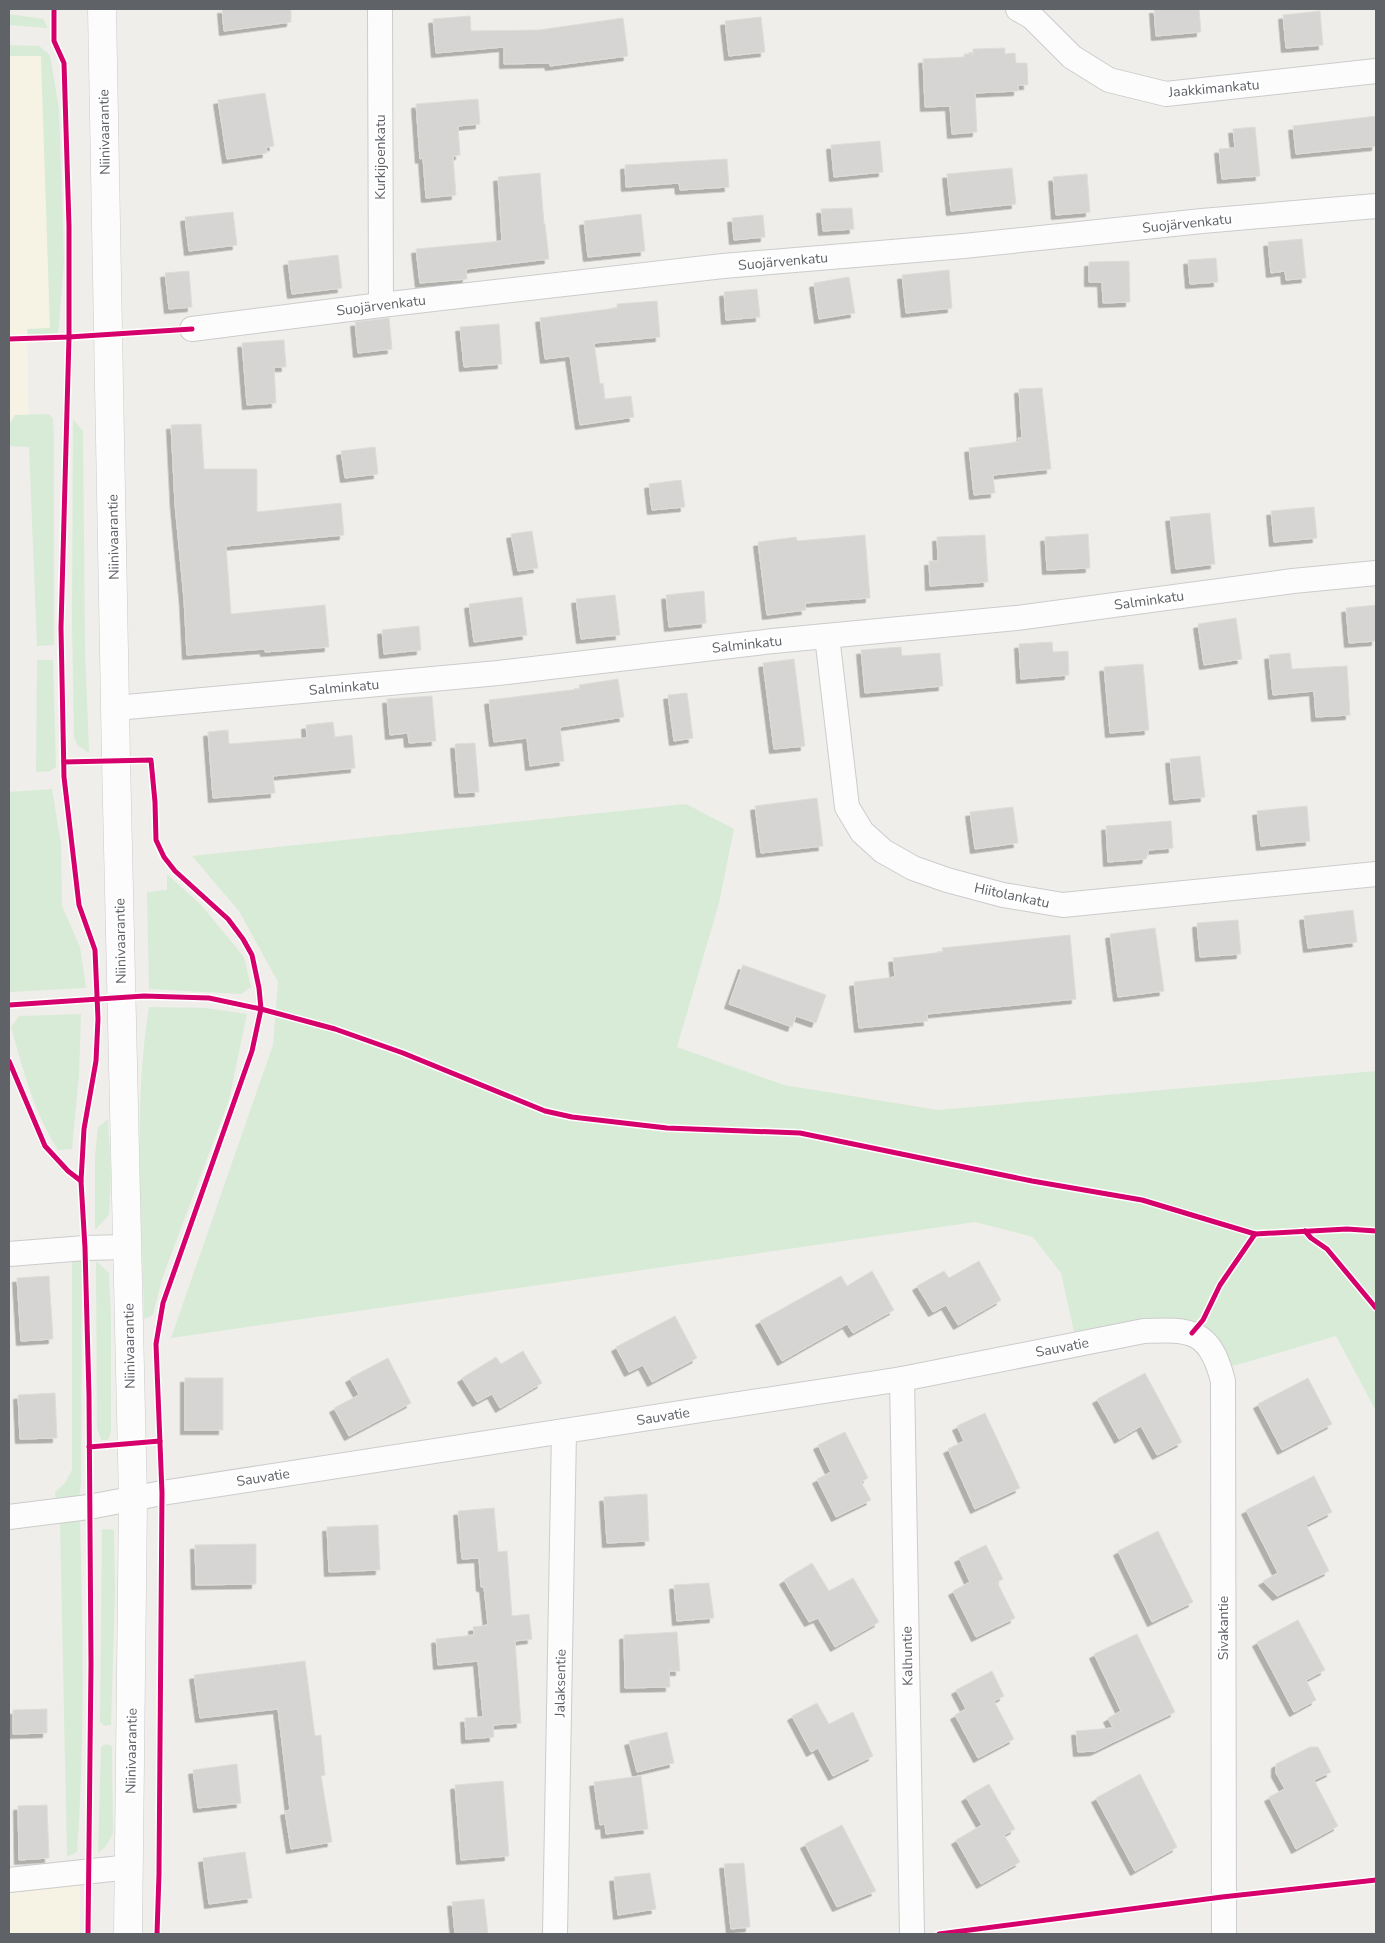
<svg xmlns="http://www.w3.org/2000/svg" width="1385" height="1943" font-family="'Nunito Sans',sans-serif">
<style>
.commercial{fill:#f7f3e4}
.green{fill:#d8ebd6}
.building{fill:#d6d5d3;stroke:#deddd9;filter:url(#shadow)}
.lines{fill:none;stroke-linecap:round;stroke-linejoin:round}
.minor-casing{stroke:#cbcccc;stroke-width:26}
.secondary-casing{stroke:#cacacb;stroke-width:29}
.minor{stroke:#fdfcfc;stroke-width:24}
.secondary{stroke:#fdfcfc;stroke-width:28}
.cycleway-casing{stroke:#fff;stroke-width:8}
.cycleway{stroke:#d6006c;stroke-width:5}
.labels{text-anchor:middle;stroke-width:5;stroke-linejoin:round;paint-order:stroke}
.street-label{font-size:14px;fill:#5f6368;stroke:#fff}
</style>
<defs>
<filter id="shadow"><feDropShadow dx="-4.5" dy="4.5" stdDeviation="0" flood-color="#0004"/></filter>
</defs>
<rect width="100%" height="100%" fill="#efeeea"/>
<!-- commercial -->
<g class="commercial">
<path d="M 9,48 L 41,56 L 50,329 L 27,329 L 29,446 L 9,446 Z"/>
<path d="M 80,1879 L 80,1934 L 9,1934 L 9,1886 Z"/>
</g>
<!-- green -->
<g class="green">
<path d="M 9,14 L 43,19 L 48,28 L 9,25 Z"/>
<path d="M 9,45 L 39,46 L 50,55 L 59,109 L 62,194 L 64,262 L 59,324 L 58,333 L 53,337 L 28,336 L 27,329 L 50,328 L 41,56 L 9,56 Z"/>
<path d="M 49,414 L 53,419 L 54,435 L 54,645 L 37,646 L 29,447 L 9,446 L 9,424 L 15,415 Z"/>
<path d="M 73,419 L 83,431 L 85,649 L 89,753 L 77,745 L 74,736 L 72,620 Z"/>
<path d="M 37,660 L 53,660 L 56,767 L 50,771 L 36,772 Z"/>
<path d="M 52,789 L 61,844 L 62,906 L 80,947 L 86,988 L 9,992 L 9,792 Z"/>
<path d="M 686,804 L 734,829 L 719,903 L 677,1047 L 784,1085 L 938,1110 L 1376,1071 L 1376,1411 L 1336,1336 L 1233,1366 L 1224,1356 L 1212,1336 L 1075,1336 L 1061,1273 L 1033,1237 L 975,1222 L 171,1338 L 273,1045 L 278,982 L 239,911 L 192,856 Z"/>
<path d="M 167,874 L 202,906 L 244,957 L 251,987 L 241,994 L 149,989 L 147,892 L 167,890 Z"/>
<path d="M 149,1007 L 206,1008 L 247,1014 L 229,1100 L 162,1279 L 153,1315 L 144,1319 C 142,1218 133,1106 149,1007 Z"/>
<path d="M 81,1014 L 79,1075 L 72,1149 L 58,1150 C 34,1113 23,1069 11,1027 L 19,1016 Z"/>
<path d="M 108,1119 L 111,1174 L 109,1215 L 95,1230 L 95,1156 L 98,1127 Z"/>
<path d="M 72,1257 L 82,1258 L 81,1484 L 79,1497 L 56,1500 L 55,1492 L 65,1483 L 72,1470 Z"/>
<path d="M 96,1261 L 109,1273 L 111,1318 L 111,1432 L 108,1440 L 101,1440 L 97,1427 Z"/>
<path d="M 80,1521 C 83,1631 85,1742 77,1852 L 67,1857 L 60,1523 Z"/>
<path d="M 102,1529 L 114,1530 L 115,1591 L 111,1725 L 105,1726 L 100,1722 Z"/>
<path d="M 106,1744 L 112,1746 L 113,1833 L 106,1846 L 98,1853 L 101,1747 Z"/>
</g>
<!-- building -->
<g class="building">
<path d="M 222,9 L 291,9 L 291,22 L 224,31 Z"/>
<path d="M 1154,9 L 1199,9 L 1201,32 L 1156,36 Z"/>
<path d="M 1320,11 L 1323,45 L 1286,48 L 1283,15 Z"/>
<path d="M 470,16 L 471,31 L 539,30 L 623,18 L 628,56 L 550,66 L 549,63 L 504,64 L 504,47 L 436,53 L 433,19 Z"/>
<path d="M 761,17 L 765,52 L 729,56 L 725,21 Z"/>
<path d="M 1005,48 L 1005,54 L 1015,53 L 1016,63 L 1027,63 L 1028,85 L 1018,85 L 1018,91 L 975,93 L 977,132 L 952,134 L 950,106 L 925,107 L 923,59 L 964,57 L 964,54 L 973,54 L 973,49 Z"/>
<path d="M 265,93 L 274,146 L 266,147 L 267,153 L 227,159 L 218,100 Z"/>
<path d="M 478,99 L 480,124 L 458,126 L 460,155 L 453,156 L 456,195 L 426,198 L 423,158 L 420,159 L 416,104 Z"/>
<path d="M 1376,116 L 1376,146 L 1296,154 L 1293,126 Z"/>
<path d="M 1255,127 L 1260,176 L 1222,179 L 1219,149 L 1235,148 L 1233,129 Z"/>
<path d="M 880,141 L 883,172 L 834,177 L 831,145 Z"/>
<path d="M 727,159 L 729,187 L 680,190 L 679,183 L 626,187 L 625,165 Z"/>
<path d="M 1012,168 L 1016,204 L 951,211 L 947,174 Z"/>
<path d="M 540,173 L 544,224 L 545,224 L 549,259 L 466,269 L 467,279 L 420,283 L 416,249 L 502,241 L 498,177 Z"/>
<path d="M 1087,174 L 1090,212 L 1056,215 L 1053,177 Z"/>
<path d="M 852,208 L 854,229 L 823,231 L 821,209 Z"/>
<path d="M 233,212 L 237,245 L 189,251 L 185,217 Z"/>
<path d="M 641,214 L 645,251 L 588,257 L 584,221 Z"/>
<path d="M 763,215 L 765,237 L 734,240 L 732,218 Z"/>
<path d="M 1302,239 L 1306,278 L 1286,280 L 1285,271 L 1271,273 L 1268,242 Z"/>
<path d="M 338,255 L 342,288 L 292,294 L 288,261 Z"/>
<path d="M 1216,258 L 1218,282 L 1190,284 L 1188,260 Z"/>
<path d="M 1129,261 L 1130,302 L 1103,303 L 1102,282 L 1089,282 L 1089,262 Z"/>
<path d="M 949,270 L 952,308 L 906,313 L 902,275 Z"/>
<path d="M 189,271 L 192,307 L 169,309 L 165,273 Z"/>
<path d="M 849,277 L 855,313 L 819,319 L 814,283 Z"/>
<path d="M 757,289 L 760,317 L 726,320 L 724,292 Z"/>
<path d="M 657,301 L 660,337 L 594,343 L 600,384 L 603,383 L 605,399 L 631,396 L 634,417 L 580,425 L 570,356 L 545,359 L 540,318 L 617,308 L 617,304 Z"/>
<path d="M 389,318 L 392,349 L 358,353 L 355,322 Z"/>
<path d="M 499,324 L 502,364 L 464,367 L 460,327 Z"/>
<path d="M 284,340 L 286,367 L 274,367 L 276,403 L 247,405 L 242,343 Z"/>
<path d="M 1042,388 L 1051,469 L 993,475 L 995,493 L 974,495 L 969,448 L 1019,442 L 1018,438 L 1022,438 L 1019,389 Z"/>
<path d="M 201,424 L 204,469 L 257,469 L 257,512 L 341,503 L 344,535 L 226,546 L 231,614 L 325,605 L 329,647 L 265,652 L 265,649 L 187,655 L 184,599 L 175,504 L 171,425 Z"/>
<path d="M 375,447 L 378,474 L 345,478 L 341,451 Z"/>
<path d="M 681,480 L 685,507 L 652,510 L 649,484 Z"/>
<path d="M 1314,507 L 1317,538 L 1274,542 L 1271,511 Z"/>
<path d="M 1210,513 L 1215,564 L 1176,569 L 1170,517 Z"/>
<path d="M 532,531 L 538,568 L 518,571 L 511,534 Z"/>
<path d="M 1088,534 L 1090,568 L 1047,570 L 1045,537 Z"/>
<path d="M 865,535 L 870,598 L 805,603 L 806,610 L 767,615 L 758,542 L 796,537 L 797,541 Z"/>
<path d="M 985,535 L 988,582 L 930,586 L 929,561 L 938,561 L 937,537 Z"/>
<path d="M 704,591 L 706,623 L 669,627 L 666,595 Z"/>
<path d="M 615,595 L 620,635 L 581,639 L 576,599 Z"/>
<path d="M 522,597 L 527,635 L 474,642 L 469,604 Z"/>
<path d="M 1376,605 L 1376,641 L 1349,643 L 1346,608 Z"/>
<path d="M 1236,618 L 1242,659 L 1204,665 L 1198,624 Z"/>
<path d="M 419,626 L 421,650 L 384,654 L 382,630 Z"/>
<path d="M 1052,642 L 1053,652 L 1068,651 L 1069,675 L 1021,679 L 1019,644 Z"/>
<path d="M 901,647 L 902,656 L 940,653 L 943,686 L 865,693 L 861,650 Z"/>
<path d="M 1290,653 L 1292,669 L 1347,666 L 1350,715 L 1316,717 L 1314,691 L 1273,695 L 1269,655 Z"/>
<path d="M 794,659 L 805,746 L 774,749 L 763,663 Z"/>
<path d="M 1143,664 L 1149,730 L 1110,733 L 1104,667 Z"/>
<path d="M 618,679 L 624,717 L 560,727 L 564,761 L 530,766 L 527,738 L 494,742 L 489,700 L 580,689 L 579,685 Z"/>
<path d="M 687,693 L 693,738 L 674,741 L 668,695 Z"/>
<path d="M 432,696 L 436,741 L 409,743 L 408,733 L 390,735 L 387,699 Z"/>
<path d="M 333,722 L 335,737 L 352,735 L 355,768 L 273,776 L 275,793 L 213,798 L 208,732 L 228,730 L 229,744 L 307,738 L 306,725 Z"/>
<path d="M 475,743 L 479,792 L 459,793 L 455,744 Z"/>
<path d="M 1200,756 L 1205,797 L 1174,800 L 1170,759 Z"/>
<path d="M 817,798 L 823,846 L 761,853 L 755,806 Z"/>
<path d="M 1307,806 L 1310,841 L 1261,846 L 1257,811 Z"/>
<path d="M 1013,807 L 1018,843 L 975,849 L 970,812 Z"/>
<path d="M 1171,821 L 1173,848 L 1149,850 L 1146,859 L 1108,862 L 1106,826 Z"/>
<path d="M 1353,910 L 1357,942 L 1308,948 L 1304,916 Z"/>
<path d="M 1238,920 L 1241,954 L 1200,957 L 1197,923 Z"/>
<path d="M 1155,928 L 1164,991 L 1118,997 L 1110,934 Z"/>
<path d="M 1070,935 L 1076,999 L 927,1014 L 928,1021 L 859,1028 L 854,982 L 895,977 L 893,958 L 943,952 L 942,948 Z"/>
<path d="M 743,965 L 826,995 L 816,1023 L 796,1016 L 792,1027 L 729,1004 Z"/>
<path d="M 979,1261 L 1001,1300 L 958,1325 L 946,1305 L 933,1312 L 917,1286 L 944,1271 L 949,1278 Z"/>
<path d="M 872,1271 L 894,1310 L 853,1333 L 847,1324 L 782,1361 L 760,1321 L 841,1276 L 847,1286 Z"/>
<path d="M 49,1276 L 53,1339 L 21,1341 L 17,1278 Z"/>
<path d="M 675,1316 L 697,1358 L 652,1382 L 643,1365 L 629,1372 L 616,1347 Z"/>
<path d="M 523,1351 L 542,1383 L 500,1408 L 492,1394 L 477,1402 L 462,1378 L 496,1357 L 501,1364 Z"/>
<path d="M 388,1358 L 411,1403 L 349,1436 L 334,1408 L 359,1395 L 350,1378 Z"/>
<path d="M 1145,1373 L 1182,1442 L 1157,1455 L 1141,1426 L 1119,1439 L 1097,1399 Z"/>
<rect x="185" y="1378" width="38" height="52"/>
<path d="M 1308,1378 L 1332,1424 L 1282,1450 L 1258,1404 Z"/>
<path d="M 55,1393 L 57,1438 L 20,1439 L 18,1395 Z"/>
<path d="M 985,1413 L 1020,1488 L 975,1509 L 948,1449 L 964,1441 L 957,1426 Z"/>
<path d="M 845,1432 L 868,1478 L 861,1482 L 871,1500 L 836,1517 L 817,1479 L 831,1472 L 818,1445 Z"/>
<path d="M 1314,1476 L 1332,1512 L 1306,1525 L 1329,1571 L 1277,1596 L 1263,1581 L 1278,1573 L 1246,1510 Z"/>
<path d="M 647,1494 L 649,1541 L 607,1543 L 604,1497 Z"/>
<path d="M 494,1508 L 498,1552 L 507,1551 L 512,1616 L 529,1614 L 532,1639 L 515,1641 L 521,1723 L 493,1725 L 494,1737 L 466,1739 L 465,1718 L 483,1717 L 478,1661 L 438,1665 L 436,1639 L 474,1635 L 473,1627 L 488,1625 L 484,1587 L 481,1587 L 479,1558 L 462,1559 L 458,1511 Z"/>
<path d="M 378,1525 L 380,1570 L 329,1572 L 327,1527 Z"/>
<path d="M 1158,1531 L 1193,1602 L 1152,1622 L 1118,1551 Z"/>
<path d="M 256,1544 L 256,1584 L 196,1585 L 195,1545 Z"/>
<path d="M 986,1545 L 1003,1579 L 997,1582 L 1015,1618 L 976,1637 L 953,1591 L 970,1582 L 959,1558 Z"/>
<path d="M 812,1563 L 829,1591 L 853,1578 L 879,1622 L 835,1647 L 818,1618 L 809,1622 L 784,1580 Z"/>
<path d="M 709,1583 L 714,1618 L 677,1621 L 674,1585 Z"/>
<path d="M 1298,1620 L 1325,1670 L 1306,1680 L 1316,1700 L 1294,1712 L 1257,1642 Z"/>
<path d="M 677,1632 L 680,1671 L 669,1671 L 670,1687 L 625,1688 L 624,1635 Z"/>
<path d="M 1137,1634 L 1175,1712 L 1095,1751 L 1078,1752 L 1076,1731 L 1113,1728 L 1108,1718 L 1121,1711 L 1094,1654 Z"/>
<path d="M 305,1661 L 315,1736 L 321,1735 L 325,1775 L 321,1776 L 332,1842 L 291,1849 L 285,1811 L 290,1810 L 278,1709 L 200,1718 L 194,1675 Z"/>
<path d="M 992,1671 L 1004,1696 L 994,1701 L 1014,1739 L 978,1758 L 955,1715 L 966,1709 L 956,1690 Z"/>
<path d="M 817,1703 L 829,1724 L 853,1712 L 873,1756 L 833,1776 L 818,1748 L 811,1752 L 792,1716 Z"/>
<path d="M 47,1709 L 47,1733 L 13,1734 L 13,1710 Z"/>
<path d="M 667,1732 L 674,1763 L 637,1772 L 629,1741 Z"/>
<path d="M 1310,1747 L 1318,1747 L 1331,1772 L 1314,1780 L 1338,1826 L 1296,1849 L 1269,1797 L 1285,1789 L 1276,1773 L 1276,1764 Z"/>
<path d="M 237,1764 L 241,1803 L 198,1808 L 193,1770 Z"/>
<path d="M 1140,1774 L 1177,1847 L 1135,1871 L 1096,1798 Z"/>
<path d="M 641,1776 L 648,1829 L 606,1834 L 605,1824 L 600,1825 L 594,1782 Z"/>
<path d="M 503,1781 L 509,1856 L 461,1860 L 455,1785 Z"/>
<path d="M 989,1784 L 1015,1829 L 1004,1835 L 1020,1862 L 981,1884 L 956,1840 L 982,1825 L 966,1797 Z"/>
<path d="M 47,1805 L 49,1858 L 19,1860 L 18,1806 Z"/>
<path d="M 842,1825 L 876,1891 L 837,1907 L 805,1844 Z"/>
<path d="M 245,1852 L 252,1898 L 209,1904 L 203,1858 Z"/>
<path d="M 744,1863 L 750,1927 L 731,1929 L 724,1864 Z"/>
<path d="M 650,1873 L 656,1909 L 618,1915 L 614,1877 Z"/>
<path d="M 484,1899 L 488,1934 L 455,1934 L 452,1902 Z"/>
</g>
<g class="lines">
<!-- minor casing -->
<g class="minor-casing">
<g id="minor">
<path d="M 380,9 L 381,305"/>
<path d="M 1018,9 L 1032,17 L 1072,57 L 1109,80 L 1166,94 L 1376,71"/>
<path d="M 192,329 L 381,305 L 723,266 L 964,246 L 1202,221 L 1376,206"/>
<path d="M 827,636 L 847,807 L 862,832 L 883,851 L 913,868 L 947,880 L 1003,895 L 1063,905 L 1376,874"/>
<path d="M 116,708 L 498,673 L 773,641 L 1016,618 L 1293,581 L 1376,573"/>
<path d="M 9,1254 L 85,1248 L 127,1247"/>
<path d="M 902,1379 L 912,1934"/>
<path d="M 9,1517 L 89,1507 L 162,1493 L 902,1379 L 1144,1331 C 1192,1329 1210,1330 1223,1381 L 1224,1934"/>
<path d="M 9,1880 L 130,1867"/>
<path d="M 555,1934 L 564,1431"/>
</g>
</g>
<!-- secondary casing -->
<g class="secondary-casing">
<path id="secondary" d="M 102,9 L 116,760 L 133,1500 L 128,1934"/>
</g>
<!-- minor -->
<use href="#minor" class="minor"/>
<!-- secondary -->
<use href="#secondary" class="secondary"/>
<!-- cycleway casing -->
<g class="cycleway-casing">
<g id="cycleway">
<path d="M 54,9 L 54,41 L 64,63 L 69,226 L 69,337 L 61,628 L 64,777 L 79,905 L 95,950 L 98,1019 L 96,1061 L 84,1129 L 81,1181 L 85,1248 L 89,1395 L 91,1664 L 88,1934"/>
<path d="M 9,339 L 69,337 L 192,329"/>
<path d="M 64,762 L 151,760 L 155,802 L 156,840 L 164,857 L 175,871 L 228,919 L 243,939 L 252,955 L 259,988 L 261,1009 L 252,1051 L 163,1303 L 156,1344 L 162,1493 L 159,1874 L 157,1934"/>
<path d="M 9,1005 L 144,996 L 209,998 L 261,1009 L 335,1029 L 403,1053 L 545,1111 L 572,1117 L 667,1128 L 800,1133 L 1032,1181 L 1142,1200 L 1255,1234 L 1347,1229 L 1376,1231"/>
<path d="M 9,1061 L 45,1146 L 68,1171 L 81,1181"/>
<path d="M 1305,1231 L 1311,1238 L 1327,1249 L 1376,1308"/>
<path d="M 1192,1333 L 1203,1320 L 1220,1285 L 1255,1234"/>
<path d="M 89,1447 L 160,1441"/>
<path d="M 939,1934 L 1222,1897 L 1376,1880"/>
</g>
</g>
<!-- cycleway -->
<use href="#cycleway" class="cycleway"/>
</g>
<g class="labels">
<!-- street labels -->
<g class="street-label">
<text transform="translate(1214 88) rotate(-5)" y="5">Jaakkimankatu</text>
<text transform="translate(104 132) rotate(-91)" y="5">Niinivaarantie</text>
<text transform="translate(380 157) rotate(-90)" y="5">Kurkijoenkatu</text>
<text transform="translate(1187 223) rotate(-6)" y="5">Suojärvenkatu</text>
<text transform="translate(783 261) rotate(-5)" y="5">Suojärvenkatu</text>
<text transform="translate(381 305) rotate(-7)" y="5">Suojärvenkatu</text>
<text transform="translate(113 537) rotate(-91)" y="5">Niinivaarantie</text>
<text transform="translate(1149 600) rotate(-8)" y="5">Salminkatu</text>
<text transform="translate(747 644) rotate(-6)" y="5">Salminkatu</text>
<text transform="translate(344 687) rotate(-5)" y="5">Salminkatu</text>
<text transform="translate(1012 895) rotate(12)" y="5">Hiitolankatu</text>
<text transform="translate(120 941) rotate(-91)" y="5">Niinivaarantie</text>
<text transform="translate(129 1346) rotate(-91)" y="5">Niinivaarantie</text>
<text transform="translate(1062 1347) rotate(-11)" y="5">Sauvatie</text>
<text transform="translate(663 1416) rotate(-9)" y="5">Sauvatie</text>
<text transform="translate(263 1477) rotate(-9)" y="5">Sauvatie</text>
<text transform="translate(1223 1628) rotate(-90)" y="5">Sivakantie</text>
<text transform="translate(907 1656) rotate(-91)" y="5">Kalhuntie</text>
<text transform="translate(560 1683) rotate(-89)" y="5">Jalaksentie</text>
<text transform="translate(131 1751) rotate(-89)" y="5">Niinivaarantie</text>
</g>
</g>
<!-- border -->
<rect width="1385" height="1943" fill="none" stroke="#5f6368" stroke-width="20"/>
</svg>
